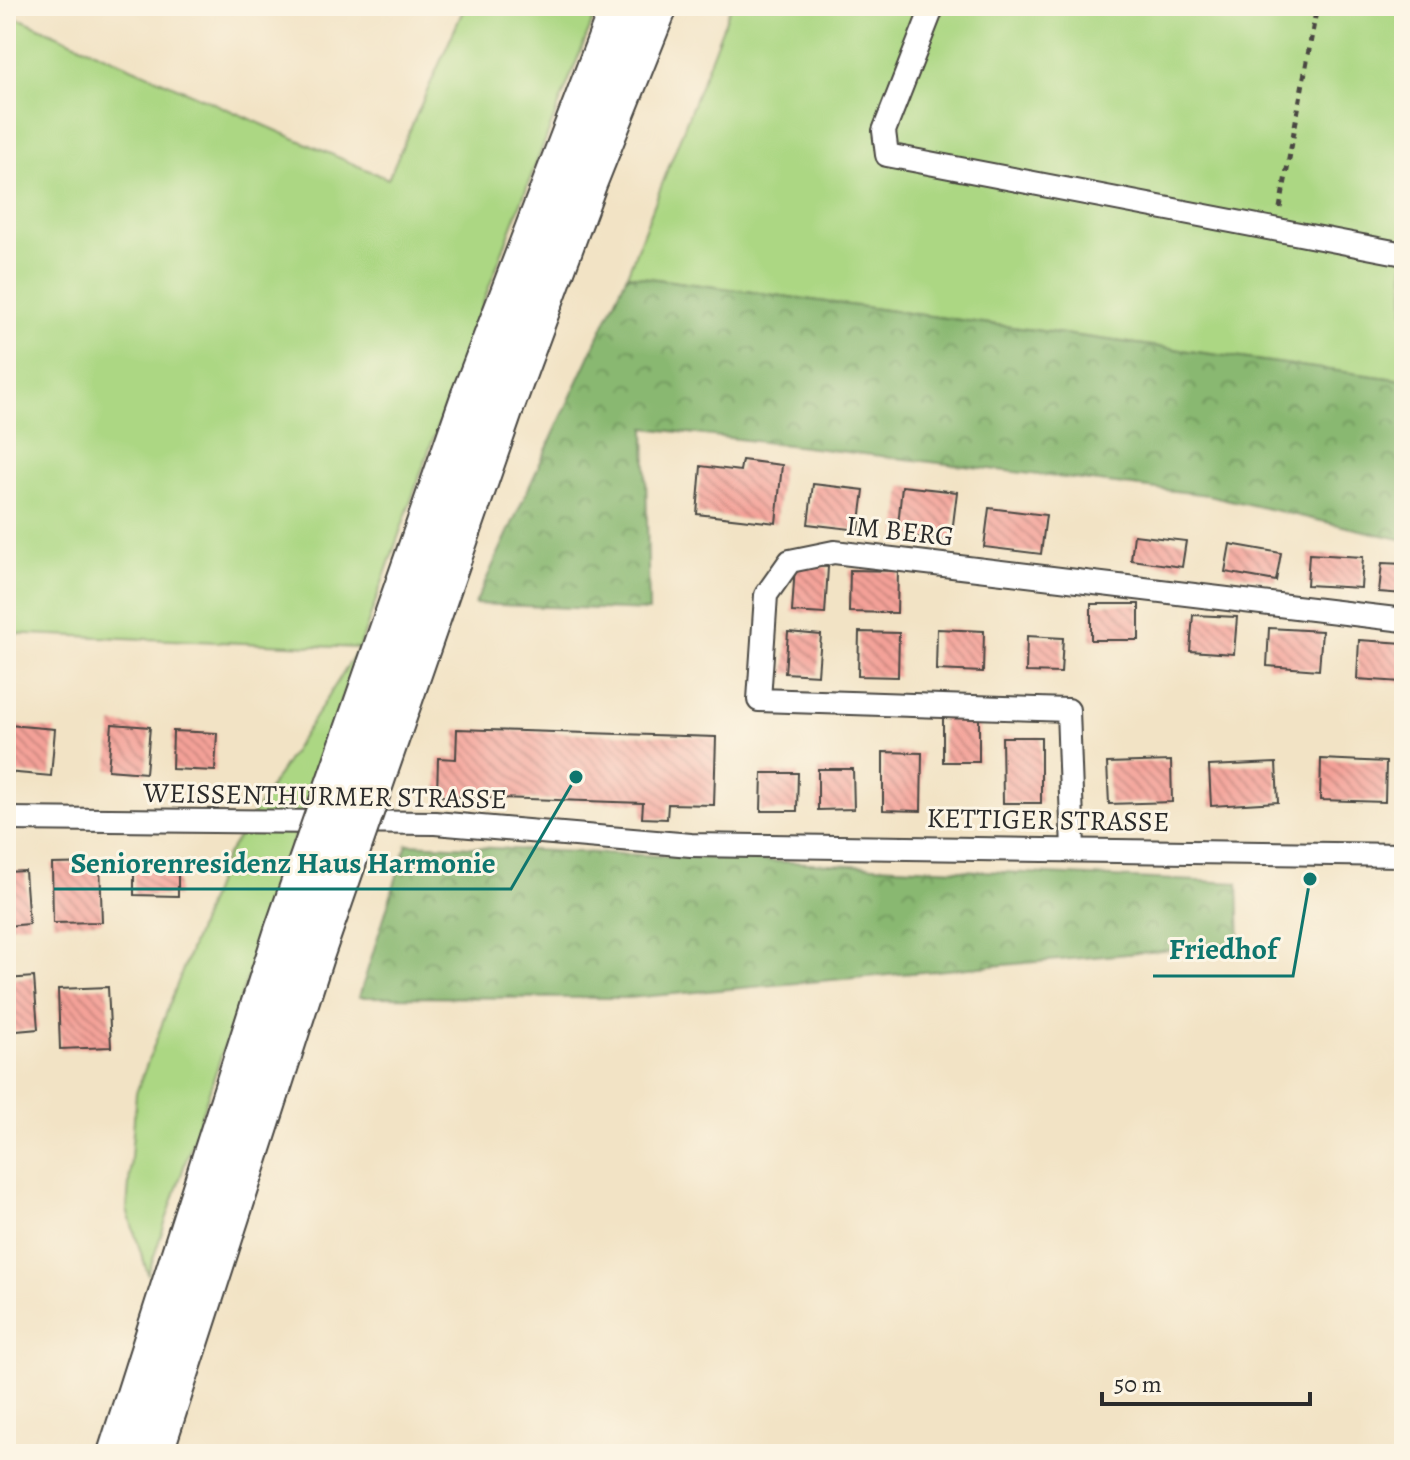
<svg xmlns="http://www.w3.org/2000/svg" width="1410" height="1460" font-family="Alegreya,serif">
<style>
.green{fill:#acd783;stroke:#6c8157;stroke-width:2}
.forest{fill:url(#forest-crowns);stroke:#5a724e;stroke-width:2}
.building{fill:url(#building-back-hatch)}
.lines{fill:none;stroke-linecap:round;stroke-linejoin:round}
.minor-casing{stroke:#494742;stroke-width:26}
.trunk-casing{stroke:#494742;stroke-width:42}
.path{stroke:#494742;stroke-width:5;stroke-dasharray:6 6;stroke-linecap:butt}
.minor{stroke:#fff;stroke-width:22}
.trunk{stroke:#fff;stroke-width:38}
.trunk-bridge-casing{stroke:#494742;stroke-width:42;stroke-linecap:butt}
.trunk-bridge{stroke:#fff;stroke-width:38}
.labels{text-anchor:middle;stroke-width:6;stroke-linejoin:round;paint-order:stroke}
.street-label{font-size:28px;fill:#2b2b2b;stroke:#fcf5e5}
.leader{fill:none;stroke:#0f766e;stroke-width:3}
.callout-dot{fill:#0f766e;stroke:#fcf5e5;stroke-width:3}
.callout-label{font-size:30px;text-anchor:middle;font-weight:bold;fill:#0f766e;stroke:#fcf5e5;stroke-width:6;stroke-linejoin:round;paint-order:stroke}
</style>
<defs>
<pattern id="forest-crowns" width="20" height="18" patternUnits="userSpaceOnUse" patternTransform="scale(2)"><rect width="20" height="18" fill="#89b871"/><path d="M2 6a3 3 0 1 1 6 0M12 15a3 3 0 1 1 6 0" fill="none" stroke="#70965d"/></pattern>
<pattern id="building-back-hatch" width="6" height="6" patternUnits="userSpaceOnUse" patternTransform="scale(2)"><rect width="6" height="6" fill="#f4a198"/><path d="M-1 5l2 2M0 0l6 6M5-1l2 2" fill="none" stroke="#c6837c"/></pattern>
</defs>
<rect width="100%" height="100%" fill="#fcf5e5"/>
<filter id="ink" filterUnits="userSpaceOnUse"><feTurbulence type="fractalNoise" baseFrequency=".0125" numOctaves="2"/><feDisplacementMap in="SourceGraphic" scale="16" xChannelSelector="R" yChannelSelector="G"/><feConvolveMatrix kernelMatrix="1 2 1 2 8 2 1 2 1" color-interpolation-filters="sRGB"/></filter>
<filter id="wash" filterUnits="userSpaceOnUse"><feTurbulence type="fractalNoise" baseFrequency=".006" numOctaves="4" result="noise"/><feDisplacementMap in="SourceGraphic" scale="32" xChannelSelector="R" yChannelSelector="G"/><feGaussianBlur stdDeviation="1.8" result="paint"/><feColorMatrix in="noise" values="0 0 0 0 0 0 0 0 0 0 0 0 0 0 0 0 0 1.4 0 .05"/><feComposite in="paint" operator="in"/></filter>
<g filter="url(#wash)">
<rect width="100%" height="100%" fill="#f2e3c5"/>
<!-- green -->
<g class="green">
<path d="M 465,6 L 599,6 C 429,421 291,849 148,1274 L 127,1210 L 136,1093 L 225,858 L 359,648 L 6,633 L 6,18 L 23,20 L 388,179 Z"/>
<path d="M 731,6 L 1404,6 L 1404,380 L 627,275 Z"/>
</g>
<!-- forest -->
<g class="forest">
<path d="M 627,275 L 1404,380 L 1404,540 L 1208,495 L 645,428 L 649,611 L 475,604 Z"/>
<path d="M 407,844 L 1238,883 L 1240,944 L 628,998 L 359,997 Z"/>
</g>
<g id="blocks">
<!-- building -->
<g class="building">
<path d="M 742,460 L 782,465 L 776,523 L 697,514 L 701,466 L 740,471 Z"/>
<path d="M 813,484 L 864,490 L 859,530 L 808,524 Z"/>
<path d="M 902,486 L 957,492 L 951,541 L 897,535 Z"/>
<path d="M 989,508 L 1046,515 L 1041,554 L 984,547 Z"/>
<path d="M 1134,535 L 1186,541 L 1182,567 L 1131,560 Z"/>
<path d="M 1230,544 L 1281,553 L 1276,581 L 1225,572 Z"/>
<path d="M 1309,554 L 1363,557 L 1361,588 L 1307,585 Z"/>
<path d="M 1382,563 L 1404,564 L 1404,594 L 1379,592 Z"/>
<path d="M 795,565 L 828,567 L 825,614 L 792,612 Z"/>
<path d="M 850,570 L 898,571 L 897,613 L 849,612 Z"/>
<rect x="1091" y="604" width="48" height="36"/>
<path d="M 1193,615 L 1237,617 L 1234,654 L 1190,651 Z"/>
<path d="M 1269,628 L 1322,631 L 1319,670 L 1267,666 Z"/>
<path d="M 937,629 L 984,631 L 983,672 L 936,670 Z"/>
<path d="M 788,632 L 821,635 L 818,675 L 785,673 Z"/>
<path d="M 859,632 L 899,633 L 898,677 L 858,676 Z"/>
<path d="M 1027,636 L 1063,638 L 1061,673 L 1026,672 Z"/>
<path d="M 1359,640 L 1404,643 L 1402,682 L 1357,679 Z"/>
<rect x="943" y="714" width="36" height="48"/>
<path d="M 112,724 L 150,727 L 146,773 L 108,770 Z"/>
<path d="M 8,725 L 55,729 L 51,776 L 6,772 Z"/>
<path d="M 457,729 L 716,737 L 714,805 L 668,804 L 667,819 L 642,818 L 643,803 L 437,796 L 438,758 L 456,759 Z"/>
<path d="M 173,731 L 217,733 L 215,771 L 172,769 Z"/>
<path d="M 1002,737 L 1041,737 L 1041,803 L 1003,803 Z"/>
<path d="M 883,752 L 922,753 L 921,811 L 883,810 Z"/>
<path d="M 1321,759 L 1386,762 L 1385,802 L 1320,800 Z"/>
<path d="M 1171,761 L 1172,802 L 1109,804 L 1107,763 Z"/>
<path d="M 1276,763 L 1278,802 L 1211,806 L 1209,766 Z"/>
<path d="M 818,769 L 853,769 L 854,809 L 818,810 Z"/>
<path d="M 762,773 L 798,773 L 797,811 L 761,811 Z"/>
<path d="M 134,859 L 178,860 L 178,896 L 134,895 Z"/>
<path d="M 100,863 L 102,922 L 53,923 L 52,864 Z"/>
<path d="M 25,871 L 29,924 L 6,926 L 6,872 Z"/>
<path d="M 34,977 L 38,1029 L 6,1032 L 6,979 Z"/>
<path d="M 108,987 L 111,1047 L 60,1049 L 58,989 Z"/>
</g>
</g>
</g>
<g filter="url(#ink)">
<use href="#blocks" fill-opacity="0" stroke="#494742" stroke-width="2"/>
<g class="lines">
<!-- minor casing -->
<g class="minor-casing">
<g id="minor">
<path d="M 933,6 L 884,131 L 887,155 L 1404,254"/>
<path d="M 6,819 L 435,823 L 691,845 L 1404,855"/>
<path d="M 1073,850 L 1068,710 L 759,700 L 766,595 L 790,561 L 834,552 L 1404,620"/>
</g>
</g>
<!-- trunk casing -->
<g class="trunk-casing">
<g id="trunk">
<path d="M 471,395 L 620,6"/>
<path d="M 504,408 L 588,181 L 658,6"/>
</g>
</g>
<!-- path -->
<path class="path" d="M 1280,208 L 1317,6"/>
<!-- minor -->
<use href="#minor" class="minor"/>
<!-- trunk -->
<use href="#trunk" class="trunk"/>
<!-- trunk-bridge casing -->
<g class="trunk-bridge-casing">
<g id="trunk-bridge">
<path d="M 117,1454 L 284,931 L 471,395"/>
<path d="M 153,1454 L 315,953 L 504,408"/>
</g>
</g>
<!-- trunk-bridge -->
<use href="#trunk-bridge" class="trunk-bridge"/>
</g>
</g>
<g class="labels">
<!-- street labels -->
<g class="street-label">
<text transform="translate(900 530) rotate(6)" y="10">IM BERG</text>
<text transform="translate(325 795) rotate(1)" y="10">WEISSENTHURMER STRASSE</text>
<text transform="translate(1048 819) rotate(1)" y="10">KETTIGER STRASSE</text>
</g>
</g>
<!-- callouts -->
<path class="leader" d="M576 777L511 889H54M1310 879L1293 976H1153"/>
<g class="callout-dot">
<circle cx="576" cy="777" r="8"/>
<circle cx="1310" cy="879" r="8"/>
</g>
<g class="callout-label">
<text x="283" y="873">Seniorenresidenz Haus Harmonie</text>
<text x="1223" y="959">Friedhof</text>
</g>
<!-- margin -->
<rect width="1410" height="1460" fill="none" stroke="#fcf5e5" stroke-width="32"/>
<!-- scale -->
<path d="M1102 1392v12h208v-12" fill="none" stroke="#2b2b2b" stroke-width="4"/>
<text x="1114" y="1392" font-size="24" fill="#2b2b2b" stroke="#fcf5e5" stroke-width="6" paint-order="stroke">50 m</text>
</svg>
